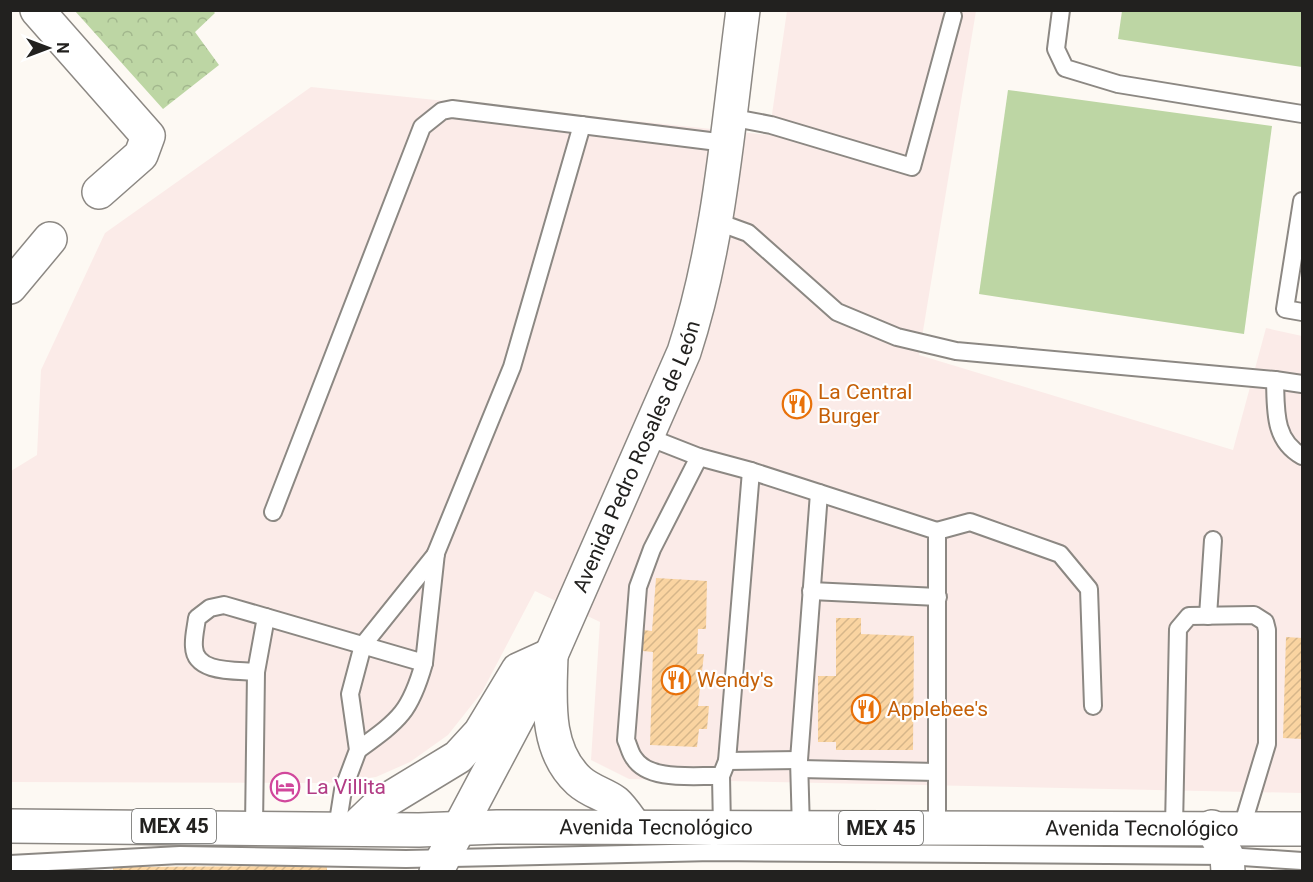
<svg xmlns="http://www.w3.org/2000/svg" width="1313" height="882" font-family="Roboto,sans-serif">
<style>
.commercial{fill:#fbebe8}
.green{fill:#bdd6a4}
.park{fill:url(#park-crowns)}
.building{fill:url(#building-hatch)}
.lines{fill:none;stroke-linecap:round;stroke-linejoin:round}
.lane-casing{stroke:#8c8883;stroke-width:20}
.street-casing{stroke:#8c8883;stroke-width:36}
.secondary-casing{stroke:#8c8883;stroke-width:36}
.primary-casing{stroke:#8c8883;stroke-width:36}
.lane{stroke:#fff;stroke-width:16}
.street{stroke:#fff;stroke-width:33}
.secondary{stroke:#fff;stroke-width:33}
.primary{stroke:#fff;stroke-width:33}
.labels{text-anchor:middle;stroke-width:4.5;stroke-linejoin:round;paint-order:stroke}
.shield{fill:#fff;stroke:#646462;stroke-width:1.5}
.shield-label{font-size:20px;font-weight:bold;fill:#22211f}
.food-label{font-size:21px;fill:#c56008;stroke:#fff;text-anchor:start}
.street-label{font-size:21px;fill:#22211f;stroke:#fff}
.hotel-label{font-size:21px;fill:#b23c85;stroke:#fff;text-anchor:start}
</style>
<defs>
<pattern id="park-crowns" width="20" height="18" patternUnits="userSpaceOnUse" patternTransform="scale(1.5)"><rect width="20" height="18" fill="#bdd6a4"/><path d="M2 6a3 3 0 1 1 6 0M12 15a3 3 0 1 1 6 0" fill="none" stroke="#a2b78d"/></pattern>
<pattern id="building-hatch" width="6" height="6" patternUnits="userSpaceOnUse" patternTransform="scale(1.5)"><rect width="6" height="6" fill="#fad4a1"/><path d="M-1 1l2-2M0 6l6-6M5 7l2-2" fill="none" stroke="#d6b68a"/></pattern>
</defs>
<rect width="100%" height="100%" fill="#fdf9f3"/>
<!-- commercial -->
<path class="commercial" d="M 787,11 L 976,11 L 919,355 L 1233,450 L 1266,328 L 1302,336 L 1302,793 L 629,779 L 591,760 L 600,622 L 535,591 L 482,692 L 448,735 L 410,762 L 376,777 L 328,783 L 11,782 L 11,471 L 37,455 L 41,370 L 105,233 L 311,87 L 769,135 Z"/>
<!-- green -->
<g class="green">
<path d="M 1122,11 L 1302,11 L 1302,67 L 1118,39 Z"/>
<path d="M 1008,90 L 1272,126 L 1244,334 L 979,294 Z"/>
</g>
<!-- park -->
<path class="park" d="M 75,11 L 213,11 L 215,13 L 195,32 L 219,65 L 163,109 Z"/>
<!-- building -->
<g class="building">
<path d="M 656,578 L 707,581 L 706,629 L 698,629 L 697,654 L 704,654 L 698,706 L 709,706 L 707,729 L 699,729 L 697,747 L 650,745 L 653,652 L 643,651 L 643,630 L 652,631 Z"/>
<path d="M 836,618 L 861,618 L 861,634 L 914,636 L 913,750 L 836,750 L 836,742 L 818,742 L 818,676 L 836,676 Z"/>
<path d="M 1286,637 L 1302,638 L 1302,739 L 1283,738 Z"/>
<path d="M 327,866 L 327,872 L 113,872 L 113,867 Z"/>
</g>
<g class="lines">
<!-- lane casing -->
<g class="lane-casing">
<g id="lane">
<path d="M 1061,10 L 1056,49 L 1065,68 L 1118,84 L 1302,114"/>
<path d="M 729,117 L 771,125 L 912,167 L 953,16"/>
<path d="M 1302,201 L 1285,309 L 1302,312"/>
<path d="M 715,221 L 748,233 L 837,312 L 897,337 L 956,351 L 1275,380 L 1302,384"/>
<path d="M 1275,380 C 1276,409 1273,440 1302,456"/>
<path d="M 648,437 L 699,457 L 751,471 L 937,531 L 937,828"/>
<path d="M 699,457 L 652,549 L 638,587 L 626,740 C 629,746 630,753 634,758 C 649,782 696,775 721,776"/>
<path d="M 273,512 L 422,127 L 442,111 L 452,109 L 726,143"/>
<path d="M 937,531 L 970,522 L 1060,554 L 1089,589 L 1093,706"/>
<path d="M 811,591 L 938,597"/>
<path d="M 1208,616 L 1213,540"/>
<path d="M 256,672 C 237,670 195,674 194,647 C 193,638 196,627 197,618 L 210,608 L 224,605 L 424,663 L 436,553 L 512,367 L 582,125"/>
<path d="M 358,750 C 399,720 410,713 424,663"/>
<path d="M 727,761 L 799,760"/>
<path d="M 800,769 L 937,772"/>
<path d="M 254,827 L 256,672 L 266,617"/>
<path d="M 1174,827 L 1178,629 L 1189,616 L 1254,615 L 1265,622 L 1267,630 L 1267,744 L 1242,827"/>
<path d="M 337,828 L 343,790 L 358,750 L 350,694 L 363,645 L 436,554"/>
<path d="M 722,828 L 721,776 L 727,761 L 751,471"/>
<path d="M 801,829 L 799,760 L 819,493"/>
<path d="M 10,864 L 180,855 L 406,859 L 713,852 L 1227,856 L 1302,861"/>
</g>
</g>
<!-- street casing -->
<g class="street-casing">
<g id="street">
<path d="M 37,10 L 148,136 L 141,155 L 99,192"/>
<path d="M 10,287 L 50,239"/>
</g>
</g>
<!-- secondary casing -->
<g class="secondary-casing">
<g id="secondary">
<path id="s1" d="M 436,872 L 551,655 L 684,352 C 720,242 728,124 743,10"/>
</g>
</g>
<!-- primary casing -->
<g class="primary-casing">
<g id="primary">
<path id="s2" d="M 10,826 L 419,830 L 497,827 L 1302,829"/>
<path d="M 1212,827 L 1227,856 L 1228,872"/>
<path d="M 354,829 L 379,805 L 458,757 L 480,733 L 518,670 L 551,655 C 550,698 544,749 579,781 C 590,791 604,794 615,802 C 622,808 629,819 635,827"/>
</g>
</g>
<!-- lane -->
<use href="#lane" class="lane"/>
<!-- street -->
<use href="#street" class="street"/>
<!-- secondary -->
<use href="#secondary" class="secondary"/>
<!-- primary -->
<use href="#primary" class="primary"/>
</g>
<!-- icons -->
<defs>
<g id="restaurant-ring" transform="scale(1.5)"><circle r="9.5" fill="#fff" stroke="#e8710a" stroke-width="1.5"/><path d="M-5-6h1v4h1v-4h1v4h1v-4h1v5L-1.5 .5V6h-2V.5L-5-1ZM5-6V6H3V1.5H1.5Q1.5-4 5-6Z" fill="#e8710a"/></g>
<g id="hotel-ring" transform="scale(1.5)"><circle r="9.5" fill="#fff" stroke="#d1479c" stroke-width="1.5"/><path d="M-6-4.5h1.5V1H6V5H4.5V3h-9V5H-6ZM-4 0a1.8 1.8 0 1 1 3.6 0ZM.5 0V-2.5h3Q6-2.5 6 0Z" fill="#d1479c"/></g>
</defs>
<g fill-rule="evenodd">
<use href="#restaurant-ring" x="797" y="404"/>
<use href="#restaurant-ring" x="676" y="680"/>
<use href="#restaurant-ring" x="866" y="709"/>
<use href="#hotel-ring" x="285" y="787"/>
</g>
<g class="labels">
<!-- shield labels -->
<g class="shield">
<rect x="132" y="809" width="84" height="34" rx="4.5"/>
<rect x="839" y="811" width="84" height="34" rx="4.5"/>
</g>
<g class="shield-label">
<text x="174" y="833">MEX 45</text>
<text x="881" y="835">MEX 45</text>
</g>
<!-- food labels -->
<g class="food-label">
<text x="818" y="399">La Central<tspan x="818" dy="24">Burger</tspan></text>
<text x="697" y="687">Wendy's</text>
<text x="887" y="716">Applebee's</text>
</g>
<!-- street labels -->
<g class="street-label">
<text dy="7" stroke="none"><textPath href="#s1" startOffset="462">Avenida Pedro Rosales de León</textPath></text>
<text dy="7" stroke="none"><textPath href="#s2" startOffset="646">Avenida Tecnológico</textPath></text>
<text dy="7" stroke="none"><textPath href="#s2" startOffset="1132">Avenida Tecnológico</textPath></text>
</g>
<!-- hotel labels -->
<g class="hotel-label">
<text x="306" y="794">La Villita</text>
</g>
</g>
<!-- border -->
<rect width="1313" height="882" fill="none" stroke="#22211f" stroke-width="24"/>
<!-- north arrow -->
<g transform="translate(48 48) rotate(90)" stroke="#ffffff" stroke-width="4.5" paint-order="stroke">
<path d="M0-4.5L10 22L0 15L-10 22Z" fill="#22211f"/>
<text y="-9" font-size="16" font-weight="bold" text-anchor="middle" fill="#22211f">N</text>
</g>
</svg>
